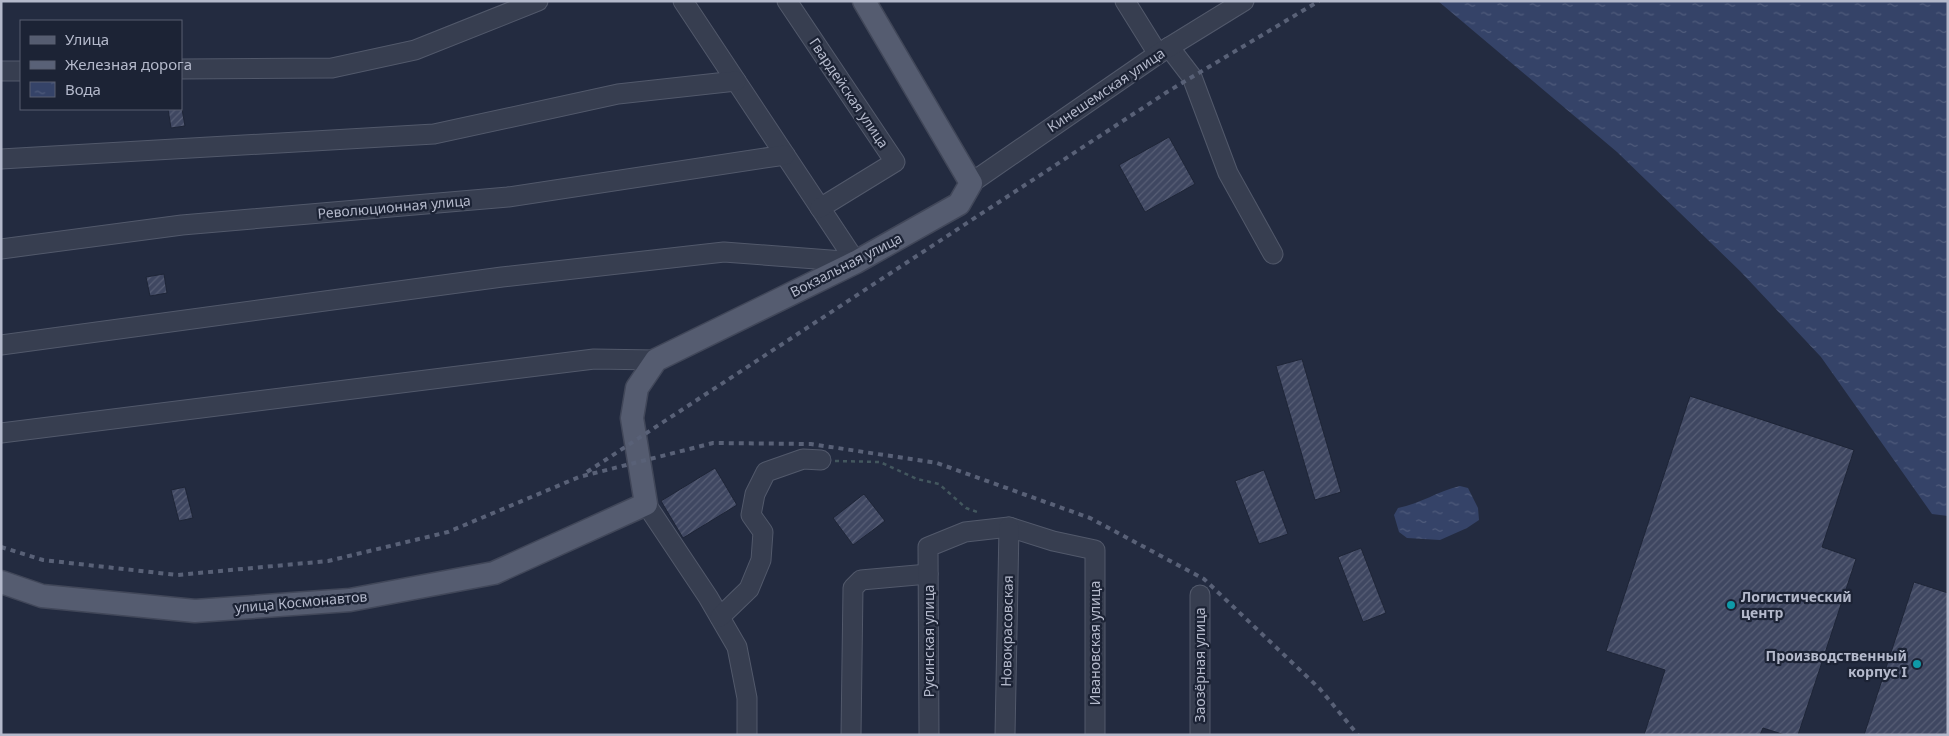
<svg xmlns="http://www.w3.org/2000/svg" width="1949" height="736" font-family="'Noto Sans',sans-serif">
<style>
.water{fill:url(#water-ripples)}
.building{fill:url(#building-hatch);stroke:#1e2537}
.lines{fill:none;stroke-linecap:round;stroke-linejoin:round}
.minor-casing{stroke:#52596b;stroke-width:21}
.major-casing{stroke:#414759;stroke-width:25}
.path{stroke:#43575e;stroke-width:2.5;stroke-dasharray:4 4;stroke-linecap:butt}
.minor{stroke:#373e50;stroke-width:19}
.major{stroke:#555c70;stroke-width:22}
.rail{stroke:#596177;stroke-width:4;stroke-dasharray:5 5;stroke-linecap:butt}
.culture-dot{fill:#0f9aa8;stroke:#1c2335;stroke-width:2}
.labels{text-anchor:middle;stroke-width:4.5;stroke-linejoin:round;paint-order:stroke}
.street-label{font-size:14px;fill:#b4b9cb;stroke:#1c2335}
.poi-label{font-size:14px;font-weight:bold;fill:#b4b9cb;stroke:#1c2335;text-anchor:start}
</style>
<defs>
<pattern id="water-ripples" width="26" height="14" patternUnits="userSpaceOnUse" patternTransform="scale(1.25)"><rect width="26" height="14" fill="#354368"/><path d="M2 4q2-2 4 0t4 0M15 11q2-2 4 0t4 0" fill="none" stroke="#505c7c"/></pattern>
<pattern id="building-hatch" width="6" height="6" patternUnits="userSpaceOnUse" patternTransform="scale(1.25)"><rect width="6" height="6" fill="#3f4761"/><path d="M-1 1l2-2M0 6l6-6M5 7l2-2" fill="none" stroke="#585f76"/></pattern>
</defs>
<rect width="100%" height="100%" fill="#232b40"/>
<!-- water -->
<g class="water">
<path d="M 1438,1 L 1948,1 L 1948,516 L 1932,514 L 1821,357 L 1740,271 L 1617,152 Z"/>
<path d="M 1460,486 L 1468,488 L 1478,508 L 1479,520 L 1467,528 L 1440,540 L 1407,538 L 1399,532 L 1394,515 L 1398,508 C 1420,504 1438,491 1460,486 Z"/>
</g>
<!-- building -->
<g class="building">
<path d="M 168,109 L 182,109 L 185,126 L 171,128 Z"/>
<path d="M 1169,137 L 1195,184 L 1145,212 L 1119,165 Z"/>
<path d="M 164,274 L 167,293 L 150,296 L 146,277 Z"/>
<path d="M 1302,359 L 1341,492 L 1315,500 L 1276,366 Z"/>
<path d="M 1690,396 L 1854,450 L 1822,547 L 1856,559 L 1798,735 L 1785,735 L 1763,728 L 1760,735 L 1644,735 L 1665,670 L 1606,651 Z"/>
<path d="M 715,468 L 737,505 L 683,538 L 661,501 Z"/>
<path d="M 1264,470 L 1288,534 L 1259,544 L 1235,481 Z"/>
<path d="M 185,487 L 193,518 L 179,521 L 171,490 Z"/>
<path d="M 864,494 L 885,521 L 853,545 L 833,518 Z"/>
<path d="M 1361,548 L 1386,613 L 1363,622 L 1338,557 Z"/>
<path d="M 1914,582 L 1948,593 L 1948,735 L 1864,735 Z"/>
</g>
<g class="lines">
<!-- minor casing -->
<g class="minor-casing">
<g id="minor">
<path d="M 683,1 L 856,262"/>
<path d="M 787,1 L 895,162 L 820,208"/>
<path d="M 1125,1 L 1158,54"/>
<path d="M 1169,47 L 1192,77 L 1228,173 L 1273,254"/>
<path d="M 181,69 L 332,68 L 415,50 L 538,1"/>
<path d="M 1,71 L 21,71"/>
<path d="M 1,159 L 434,134 L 618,94 L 736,81"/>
<path d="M 971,183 L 1158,54 L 1244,1"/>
<path d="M 1,249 L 182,225 L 508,197 L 785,155"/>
<path d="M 1,345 L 502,277 L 724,252 L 856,262"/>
<path d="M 1,433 L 594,359 L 656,360"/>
<path d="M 646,504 L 708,597 L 737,647 L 747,698 L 747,735"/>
<path d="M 1200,595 L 1200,735"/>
<path d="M 720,617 L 749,589 L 761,560 L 763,532 L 751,515 L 755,494 L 766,472 L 803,459 L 821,460"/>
<path d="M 851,735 L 853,588 L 861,580 L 928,574"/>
<path d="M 929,735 L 928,547 L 965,532 L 1009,527 L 1053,541 L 1095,550 L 1095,735"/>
<path d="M 1005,735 L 1009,527"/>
</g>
</g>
<!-- major casing -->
<g class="major-casing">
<path id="major" d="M 1,582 L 42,596 L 195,611 L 350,600 L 494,573 L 646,504 L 632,418 L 637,388 L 656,360 L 856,262 L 959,204 L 971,183 L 864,1"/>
</g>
<!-- path -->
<path class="path" d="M 835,461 L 880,462 L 917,479 L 939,484 L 966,508 L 980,513"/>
<!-- minor -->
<use href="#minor" class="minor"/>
<!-- major -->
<use href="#major" class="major"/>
<!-- rail -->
<g class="rail">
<path d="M 587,472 L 1167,92 L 1319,1"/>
<path d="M 1,547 L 43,560 L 177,575 L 328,561 L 448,532 L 579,477 L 713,443 L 811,444 L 937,463 L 1090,518 L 1204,579 L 1320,689 L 1358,735"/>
</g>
</g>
<!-- markers -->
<g class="culture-dot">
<circle cx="1731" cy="605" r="5"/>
<circle cx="1917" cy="664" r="5"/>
</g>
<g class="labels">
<!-- street labels -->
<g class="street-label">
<text transform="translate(1106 90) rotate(-34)" y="5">Кинешемская улица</text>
<text transform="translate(849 93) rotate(56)" y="5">Гвардейская улица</text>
<text transform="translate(394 207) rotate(-5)" y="5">Революционная улица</text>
<text transform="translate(846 265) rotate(-27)" y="5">Вокзальная улица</text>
<text transform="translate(301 602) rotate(-5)" y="5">улица Космонавтов</text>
<text transform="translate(1007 631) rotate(-89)" y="5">Новокрасовская</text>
<text transform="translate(929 641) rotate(-90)" y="5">Русинская улица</text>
<text transform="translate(1095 643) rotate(-90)" y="5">Ивановская улица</text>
<text transform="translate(1200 665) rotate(-90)" y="5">Заозёрная улица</text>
</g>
<!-- poi labels -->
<g class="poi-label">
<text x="1741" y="602">Логистический<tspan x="1741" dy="16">центр</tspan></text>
<text x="1907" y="661" text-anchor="end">Производственный<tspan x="1907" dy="16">корпус I</tspan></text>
</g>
</g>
<!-- border -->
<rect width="1949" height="736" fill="none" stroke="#b4b9cb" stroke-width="5"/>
<!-- legend -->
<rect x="20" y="20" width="162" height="90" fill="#1c2335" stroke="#595f71"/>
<rect x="30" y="36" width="25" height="8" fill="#555c70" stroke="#595f71"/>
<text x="65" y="45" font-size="15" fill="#b4b9cb">Улица</text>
<rect x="30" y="61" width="25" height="8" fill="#596177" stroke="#595f71"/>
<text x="65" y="70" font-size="15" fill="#b4b9cb">Железная дорога</text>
<rect x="30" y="82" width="25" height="15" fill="url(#water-ripples)" stroke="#595f71"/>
<text x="65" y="95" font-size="15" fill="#b4b9cb">Вода</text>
</svg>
